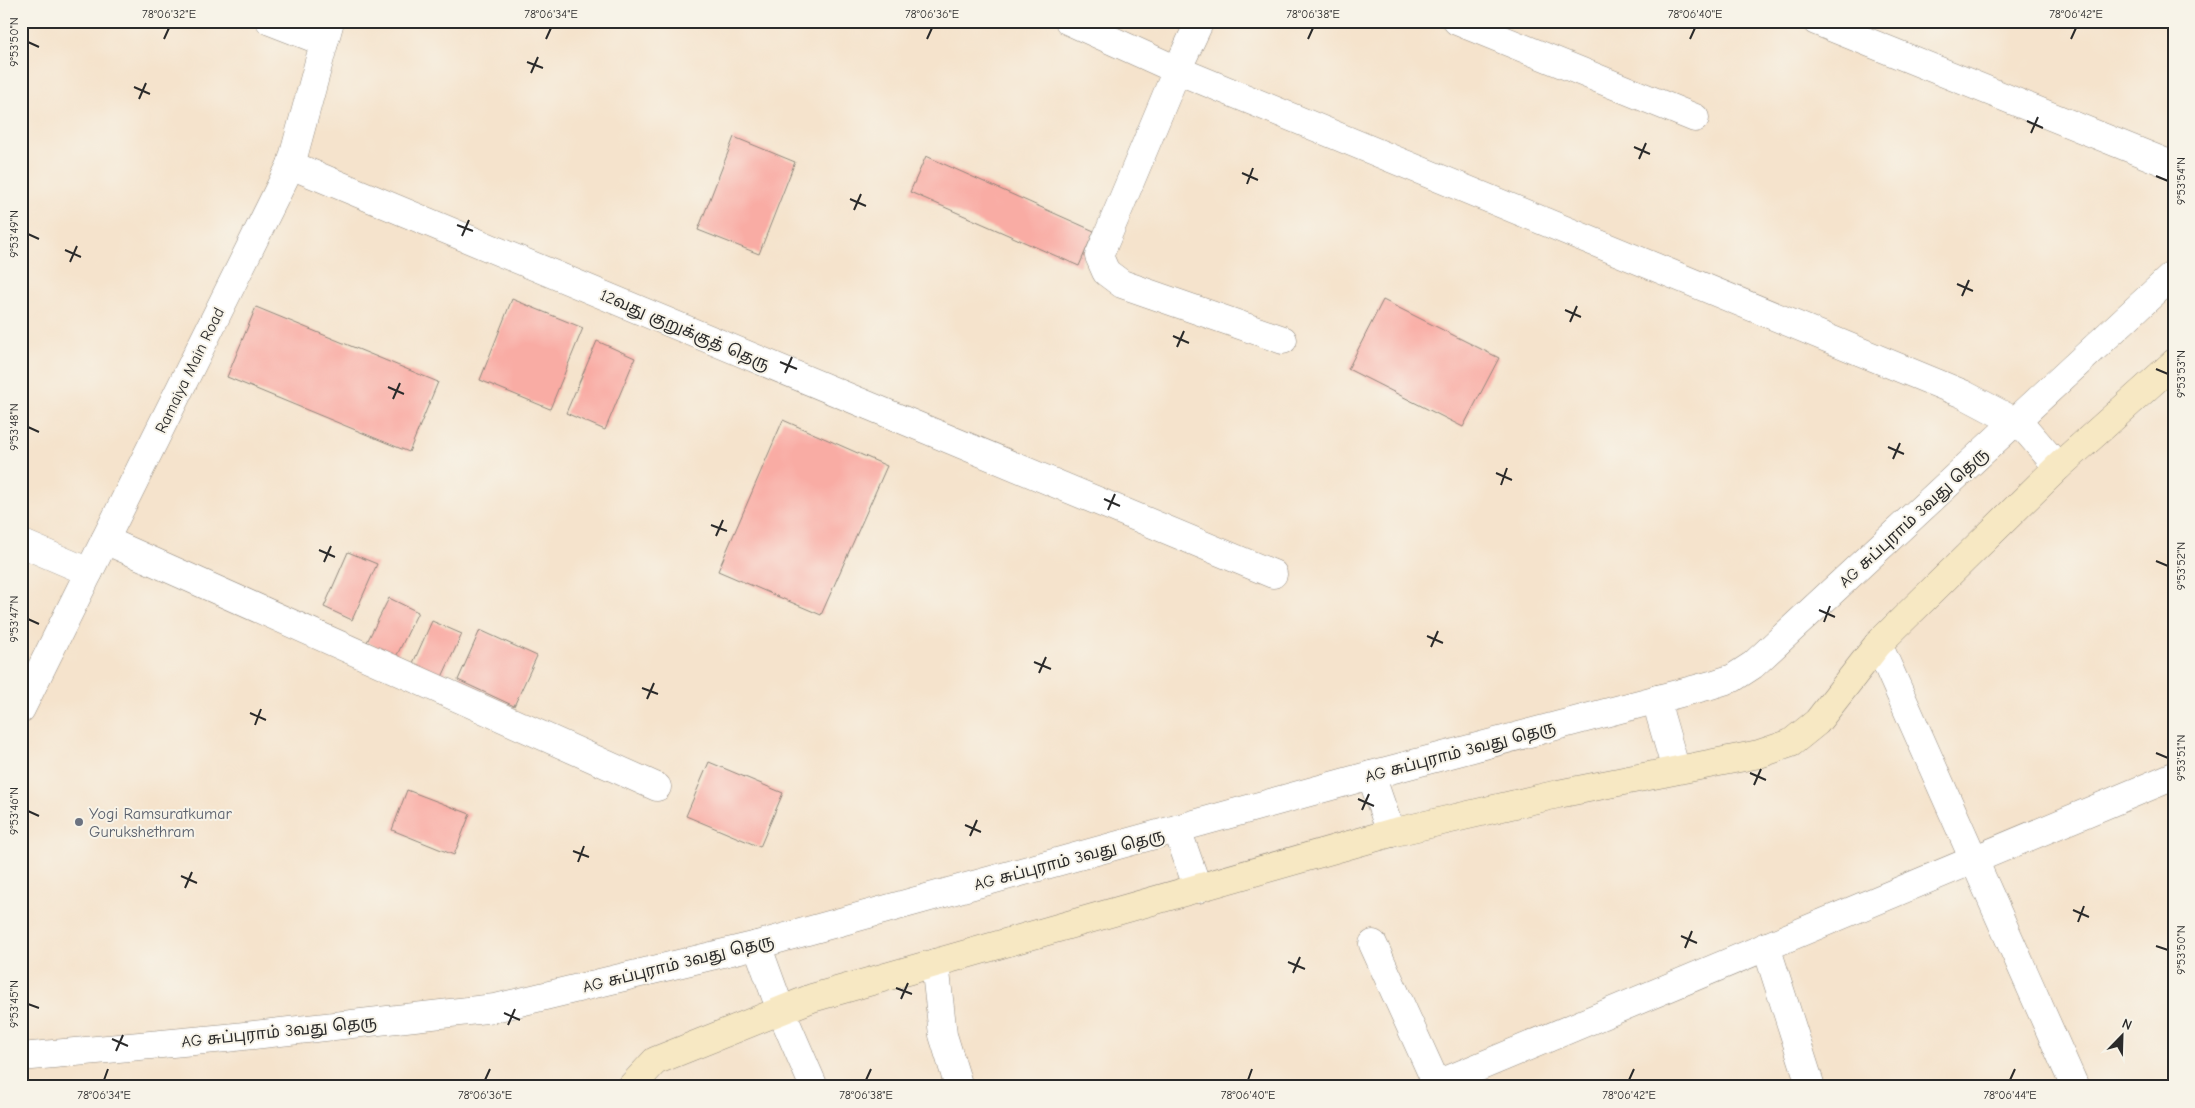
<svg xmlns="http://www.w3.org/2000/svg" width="2195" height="1108" font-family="'Comic Neue','Noto Sans Tamil',sans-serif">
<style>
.building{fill:#f9aca4}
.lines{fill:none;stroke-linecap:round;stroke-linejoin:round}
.street-casing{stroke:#90877c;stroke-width:29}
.secondary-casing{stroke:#90877c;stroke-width:29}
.street{stroke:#fff;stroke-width:28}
.secondary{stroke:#f7e8c3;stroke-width:28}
.ticks{fill:none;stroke:#2b2b2b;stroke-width:2}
.worship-dot{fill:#6b7280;stroke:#f7f3e8;stroke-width:2}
.labels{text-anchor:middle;stroke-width:4;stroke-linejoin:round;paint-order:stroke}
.street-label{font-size:16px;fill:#2b2b2b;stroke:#f7f3e8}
.worship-label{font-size:16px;fill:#5b616d;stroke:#f7f3e8;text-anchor:start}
.neatline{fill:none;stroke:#2b2b2b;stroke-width:2}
.ticks-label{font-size:12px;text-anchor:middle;fill:#2b2b2b}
</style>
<rect width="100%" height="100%" fill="#f7f3e8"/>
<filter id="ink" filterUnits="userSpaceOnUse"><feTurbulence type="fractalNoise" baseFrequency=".02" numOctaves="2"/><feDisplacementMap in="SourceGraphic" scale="10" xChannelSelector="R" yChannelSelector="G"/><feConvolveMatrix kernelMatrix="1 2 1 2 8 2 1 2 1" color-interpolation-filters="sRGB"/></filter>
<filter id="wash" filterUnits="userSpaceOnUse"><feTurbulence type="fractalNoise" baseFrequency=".0096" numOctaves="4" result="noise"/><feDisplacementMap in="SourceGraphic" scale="20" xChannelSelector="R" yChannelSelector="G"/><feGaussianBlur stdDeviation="1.12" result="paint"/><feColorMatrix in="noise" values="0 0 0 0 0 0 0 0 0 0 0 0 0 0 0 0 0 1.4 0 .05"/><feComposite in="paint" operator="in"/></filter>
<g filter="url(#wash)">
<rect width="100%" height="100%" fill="#f5e3cc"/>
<g id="blocks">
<!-- building -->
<g class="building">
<path d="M 734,137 L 795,162 L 759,254 L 698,230 Z"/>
<path d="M 926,156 L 1094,231 L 1079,266 L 910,192 Z"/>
<path d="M 512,299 L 583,328 L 550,409 L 480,380 Z"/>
<path d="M 1383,300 L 1499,358 L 1463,427 L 1348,369 Z"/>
<path d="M 256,307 L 438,382 L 409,452 L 227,377 Z"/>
<path d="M 597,341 L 635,358 L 605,430 L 566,413 Z"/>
<path d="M 783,420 L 887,466 L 821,615 L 718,571 Z"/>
<path d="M 348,552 L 377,564 L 352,620 L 324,607 Z"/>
<path d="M 389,598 L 418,612 L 396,657 L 367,642 Z"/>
<path d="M 432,621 L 462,634 L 442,677 L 413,663 Z"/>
<path d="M 480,630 L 537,656 L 514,706 L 458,680 Z"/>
<path d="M 709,762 L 783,793 L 760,847 L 686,816 Z"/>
<path d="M 407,790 L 470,814 L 454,855 L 392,830 Z"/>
</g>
</g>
</g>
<g filter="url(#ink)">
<use href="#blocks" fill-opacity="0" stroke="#90877c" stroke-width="1"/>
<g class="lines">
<!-- street casing -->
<g class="street-casing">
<g id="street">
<path d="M 270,21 L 324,42"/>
<path d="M 1069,21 L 1177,70 L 1963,394 L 2016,422 L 2026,430 L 2058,467"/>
<path d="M 1200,21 L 1177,70 L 1099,256 L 1106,272 L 1122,284 L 1283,340"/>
<path d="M 1457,21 L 1695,118"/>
<path d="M 1816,21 L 2174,166"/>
<path d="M 291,165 L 1273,574"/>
<path d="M 105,540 L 657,787"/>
<path d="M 21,543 L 89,572"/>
<path d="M 1878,644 L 2075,1087"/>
<path d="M 1658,699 L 1660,715 L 1676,770"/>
<path d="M 21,709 L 291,165 L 330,21"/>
<path d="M 1371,775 L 1391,833"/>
<path d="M 1177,829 L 1198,889"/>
<path d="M 1373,944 L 1438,1087"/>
<path d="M 757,945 L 781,1011 L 814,1087"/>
<path d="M 1766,946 L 1811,1087"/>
<path d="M 935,963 L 943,1035 L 959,1087"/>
<path d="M 21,1057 L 226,1038 L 495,1008 L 757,945 L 1371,775 L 1711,685 L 1733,678 L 1753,665 L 2174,274"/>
<path d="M 1431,1087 L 2174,776"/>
</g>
</g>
<!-- secondary casing -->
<g class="secondary-casing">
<path id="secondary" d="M 631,1087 L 655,1061 L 812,998 L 1391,833 L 1558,794 L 1759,754 L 1791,743 L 1817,722 L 1878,644 L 2058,467 L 2174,363"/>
</g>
<!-- street -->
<use href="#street" class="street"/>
<!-- secondary -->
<use href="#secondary" class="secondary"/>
</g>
</g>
<!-- ticks -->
<path class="ticks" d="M 164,39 L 169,28M 546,39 L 551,28M 927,39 L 932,28M 1308,39 L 1313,28M 1690,39 L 1695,28M 2071,39 L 2076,28M 28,42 L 39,47M 527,62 L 543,68M 531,73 L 538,57M 134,87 L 150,94M 139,99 L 146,83M 2027,121 L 2043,128M 2031,133 L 2038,117M 1634,147 L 1650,154M 1639,159 L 1646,143M 1242,173 L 1258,180M 2156,176 L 2168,181M 1247,184 L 1253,168M 850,199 L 866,206M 854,210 L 861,194M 457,225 L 473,231M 28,234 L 39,239M 462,236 L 469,220M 65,250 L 81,257M 70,262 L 77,246M 1957,284 L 1973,291M 1962,296 L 1969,280M 1565,310 L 1581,317M 1570,322 L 1577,306M 1173,336 L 1189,343M 1177,347 L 1184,331M 780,362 L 797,369M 2156,369 L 2168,374M 785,373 L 792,357M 388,387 L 404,394M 393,399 L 400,383M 28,427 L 39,432M 1888,447 L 1904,454M 1893,459 L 1900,443M 1496,473 L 1512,480M 1501,485 L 1507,468M 1104,499 L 1120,506M 1108,510 L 1115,494M 711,525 L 727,531M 716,536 L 723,520M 319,550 L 335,557M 2156,561 L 2168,566M 324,562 L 331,546M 1819,610 L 1835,617M 28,619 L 39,624M 1824,622 L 1830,606M 1427,636 L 1443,643M 1431,647 L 1438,631M 1034,662 L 1051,669M 1039,673 L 1046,657M 642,688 L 658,694M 647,699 L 654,683M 250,713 L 266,720M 255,725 L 261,709M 2156,753 L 2168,758M 1750,773 L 1766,780M 1754,785 L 1761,769M 1358,799 L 1374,806M 1362,810 L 1369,794M 28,811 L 39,816M 965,825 L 981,832M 970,836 L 977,820M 573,851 L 589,857M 578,862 L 584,846M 181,876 L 197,883M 185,888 L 192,872M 2073,910 L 2089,917M 2078,922 L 2084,906M 1681,936 L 1697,943M 2156,946 L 2168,950M 1685,948 L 1692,931M 1288,962 L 1305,969M 1293,973 L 1300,957M 896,988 L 912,994M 901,999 L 908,983M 28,1004 L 39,1008M 504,1013 L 520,1020M 508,1025 L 515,1009M 112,1039 L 128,1046M 116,1051 L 123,1035M 104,1080 L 108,1069M 485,1080 L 490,1069M 866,1080 L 871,1069M 1248,1080 L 1252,1069M 1629,1080 L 1634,1069M 2010,1080 L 2015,1069"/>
<!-- markers -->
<circle class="worship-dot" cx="79" cy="822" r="5"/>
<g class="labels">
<!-- street labels -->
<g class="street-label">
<text transform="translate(685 329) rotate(23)" y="6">12வது குறுக்குத் தெரு</text>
<text transform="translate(189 370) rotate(-64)" y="6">Ramaiya Main Road</text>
<text transform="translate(1913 517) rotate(-43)" y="6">AG சுப்புராம் 3வது தெரு</text>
<text transform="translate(1460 751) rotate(-15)" y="6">AG சுப்புராம் 3வது தெரு</text>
<text transform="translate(1069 859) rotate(-15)" y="6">AG சுப்புராம் 3வது தெரு</text>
<text transform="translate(678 963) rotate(-14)" y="6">AG சுப்புராம் 3வது தெரு</text>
<text transform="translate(279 1031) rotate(-6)" y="6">AG சுப்புராம் 3வது தெரு</text>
</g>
<!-- worship labels -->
<g class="worship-label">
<text x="89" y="819">Yogi Ramsuratkumar<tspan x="89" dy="18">Gurukshethram</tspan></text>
</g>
</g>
<!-- margin -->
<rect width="2195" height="1108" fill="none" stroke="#f7f3e8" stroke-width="55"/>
<!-- north arrow -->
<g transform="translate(2122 1036) rotate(23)" stroke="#f7f3e8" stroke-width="4" paint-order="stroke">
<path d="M0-4L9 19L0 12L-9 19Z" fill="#2b2b2b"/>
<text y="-8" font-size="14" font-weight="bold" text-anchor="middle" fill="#2b2b2b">N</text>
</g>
<rect x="28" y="28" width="2140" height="1052" class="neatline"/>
<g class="ticks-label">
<text x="169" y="18">78°06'32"E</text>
<text x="551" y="18">78°06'34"E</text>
<text x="932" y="18">78°06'36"E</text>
<text x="1313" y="18">78°06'38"E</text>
<text x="1695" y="18">78°06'40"E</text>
<text x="2076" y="18">78°06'42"E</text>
<text transform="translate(14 42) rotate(-90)" y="4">9°53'50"N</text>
<text transform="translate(2181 181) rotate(-90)" y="4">9°53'54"N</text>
<text transform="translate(14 234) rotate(-90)" y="4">9°53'49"N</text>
<text transform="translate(2181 374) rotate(-90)" y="4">9°53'53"N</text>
<text transform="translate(14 427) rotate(-90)" y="4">9°53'48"N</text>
<text transform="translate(2181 566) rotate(-90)" y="4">9°53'52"N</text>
<text transform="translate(14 619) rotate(-90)" y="4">9°53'47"N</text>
<text transform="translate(2181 758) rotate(-90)" y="4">9°53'51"N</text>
<text transform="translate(14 811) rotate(-90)" y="4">9°53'46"N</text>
<text transform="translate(2181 950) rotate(-90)" y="4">9°53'50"N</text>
<text transform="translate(14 1004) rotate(-90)" y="4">9°53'45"N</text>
<text x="104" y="1099">78°06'34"E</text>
<text x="485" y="1099">78°06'36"E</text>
<text x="866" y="1099">78°06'38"E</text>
<text x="1248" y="1099">78°06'40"E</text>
<text x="1629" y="1099">78°06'42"E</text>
<text x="2010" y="1099">78°06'44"E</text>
</g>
</svg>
